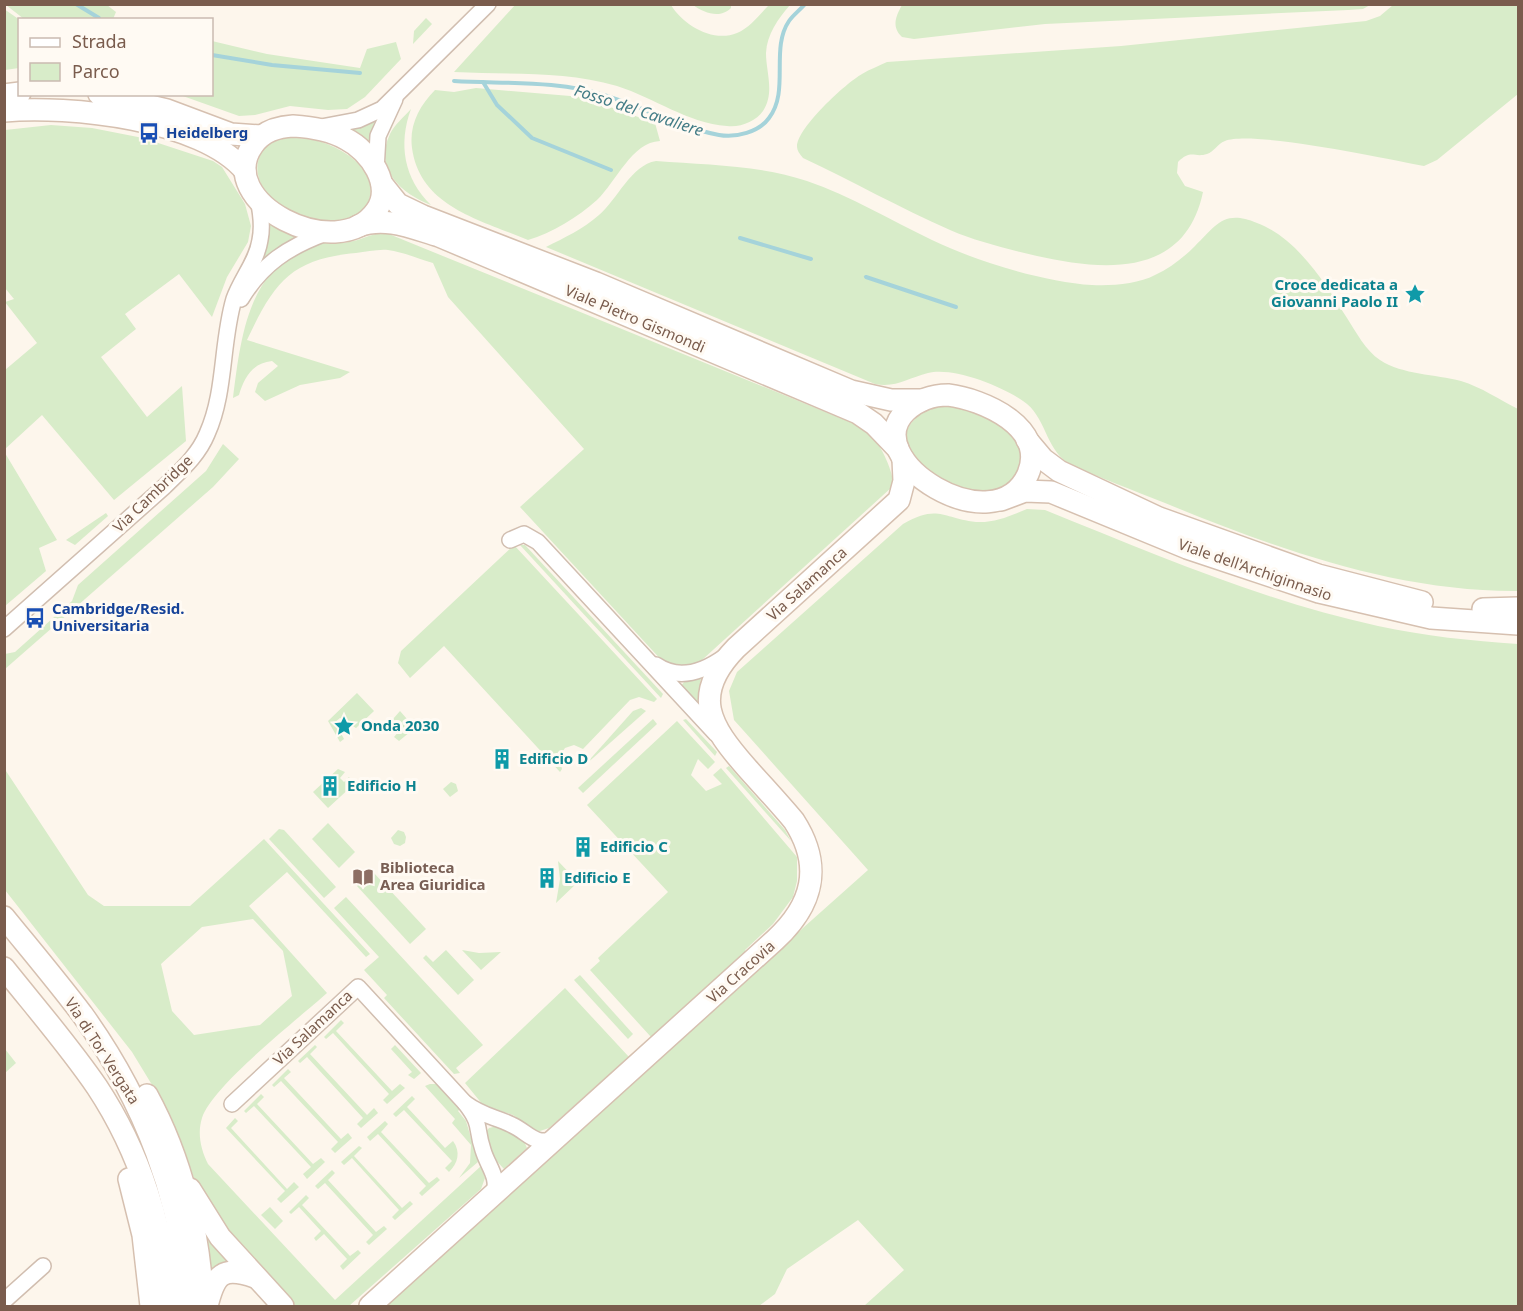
<svg xmlns="http://www.w3.org/2000/svg" width="1523" height="1311" font-family="'Noto Sans',sans-serif">
<style>
.green{fill:#d8ecc9;fill-rule:evenodd}
.lines{fill:none;stroke-linecap:round;stroke-linejoin:round}
.stream{stroke:#a5d3da;stroke-width:4}
.street-casing{stroke:#d1beb0;stroke-width:18}
.secondary-casing{stroke:#d6c0b0;stroke-width:24}
.street{stroke:#fff;stroke-width:15}
.secondary{stroke:#fff;stroke-width:21}
.labels{text-anchor:middle;stroke-width:6;stroke-linejoin:round;paint-order:stroke}
.transit-label{font-size:15px;font-weight:bold;fill:#164399;stroke:#fffaf3;text-anchor:start}
.culture-label{font-size:15px;font-weight:bold;fill:#0d838f;stroke:#fffaf3;text-anchor:start}
.street-label{font-size:15px;fill:#7a5c4d;stroke:#fffaf3}
.education-label{font-size:15px;font-weight:bold;fill:#785e54;stroke:#fffaf3;text-anchor:start}
.water-label{font-size:16px;font-style:italic;fill:#437c86;stroke:#fffaf3}
</style>
<rect width="100%" height="100%" fill="#fdf6ec"/>
<!-- green -->
<g class="green">
<path d="M 516,4 L 671,5 C 683,25 713,43 737,33 C 750,28 760,14 769,5 L 790,5 C 778,19 767,34 766,53 C 766,72 775,93 763,111 C 756,121 740,128 727,126 C 687,123 655,98 617,86 C 563,70 509,75 454,72 Z"/>
<path d="M 6,5 L 107,5 L 116,12 L 113,19 L 24,19 Z"/>
<path d="M 693,5 L 731,5 L 731,8 C 720,19 704,13 693,5 Z"/>
<path d="M 902,5 L 902,4 L 1370,5 L 1363,9 L 1348,10 L 1045,24 L 914,39 L 902,37 C 891,27 896,16 902,5 Z"/>
<path d="M 1393,5 L 1518,5 L 1518,94 L 1437,160 L 1424,166 C 1388,159 1253,130 1225,141 C 1217,144 1214,152 1207,154 C 1194,158 1191,149 1178,162 L 1177,173 L 1185,186 L 1203,192 C 1185,278 1104,271 1037,256 C 1008,249 978,242 950,230 C 900,208 852,181 803,158 C 800,154 797,151 797,146 C 798,127 846,83 862,74 C 870,69 879,66 887,62 L 1121,46 L 1366,21 L 1380,16 Z"/>
<path d="M 4,9 L 20,20 L 19,68 L 5,70 Z"/>
<path d="M 426,18 L 432,24 L 413,44 L 414,31 Z"/>
<path d="M 212,41 L 267,54 L 360,68 L 367,49 L 396,42 L 401,59 L 365,97 L 347,109 L 328,110 L 290,106 L 255,115 L 239,116 L 180,95 L 212,94 Z"/>
<path d="M 476,88 L 582,97 L 655,123 L 660,141 C 632,142 616,182 597,200 C 578,217 552,233 528,240 C 481,220 420,207 412,148 C 409,126 419,106 435,90 L 454,92 Z"/>
<path d="M 411,109 C 398,144 404,179 431,205 C 402,194 373,169 390,134 C 394,125 404,117 411,109 Z"/>
<path d="M 375,120 L 369,145 L 347,128 Z"/>
<path d="M 51,125 L 92,128 L 143,138 L 213,161 L 222,167 L 245,204 L 251,226 L 248,242 L 227,277 L 212,317 L 179,274 L 125,314 L 136,329 L 101,357 L 147,417 L 182,386 L 186,441 L 114,500 L 42,415 L 5,449 L 5,370 L 37,343 L 5,302 L 14,299 L 5,288 L 5,130 Z"/>
<path d="M 287,138 C 309,137 330,142 348,155 C 361,164 374,179 370,196 C 359,248 242,211 259,158 C 263,145 274,140 287,138 Z"/>
<path d="M 656,161 C 706,165 760,165 807,181 C 851,196 890,220 932,240 C 975,261 1044,282 1092,285 C 1112,286 1138,284 1155,275 C 1170,268 1183,258 1195,246 C 1216,226 1223,209 1257,223 C 1297,238 1325,283 1347,318 C 1356,332 1366,351 1380,360 C 1403,375 1435,374 1461,381 C 1481,387 1500,400 1518,409 L 1518,591 C 1396,592 1277,549 1165,503 C 1133,490 1099,478 1068,463 C 1045,448 1046,416 1023,401 C 1001,386 954,367 928,373 C 908,378 896,388 875,384 L 546,247 C 564,238 583,229 599,215 C 617,200 631,165 656,161 Z"/>
<path d="M 266,217 L 303,236 L 259,266 Z"/>
<path d="M 384,232 L 850,422 C 857,425 865,429 871,434 C 879,442 897,477 892,487 L 702,660 L 685,668 L 665,664 L 520,507 L 584,449 L 448,297 L 433,263 C 419,259 403,252 388,250 C 378,249 366,252 356,253 C 290,259 274,283 247,340 L 350,372 L 340,378 L 300,385 L 265,401 L 255,392 L 258,383 L 278,366 L 272,361 C 252,363 244,378 239,395 L 233,398 C 241,335 249,257 325,243 C 333,242 341,244 349,242 C 361,240 371,234 384,232 Z"/>
<path d="M 944,404 C 972,410 1029,427 1020,466 C 1018,473 1012,480 1008,486 C 1000,488 988,494 981,493 C 963,491 920,472 910,457 C 893,431 921,408 944,404 Z"/>
<path d="M 223,444 L 239,459 L 213,487 L 5,669 L 5,654 L 15,652 L 72,601 L 78,585 L 206,471 Z"/>
<path d="M 5,453 L 57,540 L 39,548 L 46,571 L 5,606 Z"/>
<path d="M 1027,509 L 1045,510 C 1154,554 1263,601 1378,626 C 1424,636 1472,641 1518,644 L 1518,1306 L 864,1306 L 904,1270 L 858,1220 L 787,1269 L 775,1294 L 759,1306 L 379,1306 L 868,870 L 734,720 L 729,691 L 737,672 L 903,524 C 938,504 942,518 976,522 C 995,523 1010,516 1027,509 Z"/>
<path d="M 106,513 L 108,516 L 75,545 L 66,540 Z"/>
<path d="M 514,545 L 657,699 L 654,702 L 639,697 L 630,700 L 583,749 L 574,745 L 565,748 L 559,757 L 562,769 L 560,772 L 444,646 L 410,678 L 398,663 L 401,651 Z"/>
<path d="M 520,545 L 525,545 L 663,694 L 661,698 Z"/>
<path d="M 701,677 L 698,705 L 680,687 L 685,681 Z"/>
<path d="M 357,693 L 374,711 L 356,728 L 340,718 L 335,722 L 344,739 L 340,742 L 328,721 Z"/>
<path d="M 641,708 L 646,711 L 584,766 L 633,711 Z"/>
<path d="M 400,711 L 415,728 L 399,741 L 394,737 L 399,731 L 395,726 L 389,731 L 386,727 Z"/>
<path d="M 653,719 L 657,724 L 583,793 L 578,788 Z"/>
<path d="M 686,719 L 717,752 L 715,756 L 683,720 Z"/>
<path d="M 677,721 L 715,762 L 708,769 L 698,759 L 691,775 L 706,791 L 722,784 L 713,775 L 721,768 L 797,857 L 797,881 L 793,897 L 773,924 L 745,950 L 746,952 L 651,1037 L 590,970 L 600,961 L 598,958 L 668,892 L 587,805 Z"/>
<path d="M 729,766 L 785,830 L 791,841 L 726,768 Z"/>
<path d="M 4,768 L 88,895 L 104,906 L 190,906 L 264,839 L 370,954 L 366,957 L 287,872 L 249,906 L 327,993 C 297,1020 213,1085 202,1118 C 197,1134 201,1150 208,1164 L 335,1300 L 481,1166 L 485,1178 L 481,1189 L 349,1306 L 296,1306 L 225,1233 L 203,1199 L 160,1098 L 132,1052 L 5,890 ZM 253,919 L 283,951 L 292,996 L 260,1025 L 194,1035 L 172,1011 L 161,964 L 202,927 Z"/>
<path d="M 338,769 L 345,772 L 340,778 L 344,782 L 349,777 L 353,785 L 328,808 L 313,792 Z"/>
<path d="M 451,782 L 456,784 L 458,791 L 450,797 L 443,789 Z"/>
<path d="M 328,823 L 355,852 L 339,868 L 312,839 Z"/>
<path d="M 279,829 L 284,830 L 336,887 L 324,898 L 269,839 Z"/>
<path d="M 398,830 L 404,832 L 406,837 L 405,843 L 400,846 L 394,844 L 391,838 Z"/>
<path d="M 558,861 L 578,882 L 556,903 L 560,879 Z"/>
<path d="M 373,872 L 426,929 L 410,944 L 357,886 Z"/>
<path d="M 346,897 L 483,1045 L 456,1068 L 460,1073 L 454,1074 L 384,998 L 387,995 L 364,970 L 379,957 L 334,908 Z"/>
<path d="M 446,950 L 474,980 L 458,995 L 423,958 L 426,955 L 433,962 Z"/>
<path d="M 462,950 L 479,953 L 501,952 L 481,970 Z"/>
<path d="M 580,975 L 633,1034 L 628,1039 L 574,980 Z"/>
<path d="M 565,988 L 629,1057 L 549,1128 L 537,1132 L 513,1115 L 483,1105 L 465,1083 Z"/>
<path d="M 341,1020 L 344,1023 L 336,1031 L 392,1091 L 400,1084 L 405,1088 L 387,1104 L 383,1100 L 389,1094 L 333,1033 L 326,1039 L 324,1037 Z"/>
<path d="M 315,1045 L 317,1047 L 310,1054 L 367,1115 L 374,1108 L 378,1113 L 361,1128 L 357,1124 L 363,1118 L 307,1057 L 300,1063 L 298,1061 Z"/>
<path d="M 395,1045 L 421,1073 L 414,1079 L 408,1075 L 412,1072 L 391,1049 Z"/>
<path d="M 5,1049 L 16,1063 L 5,1073 L 4,1073 Z"/>
<path d="M 288,1069 L 291,1072 L 284,1078 L 341,1139 L 348,1133 L 352,1138 L 335,1153 L 331,1149 L 338,1142 L 281,1081 L 274,1087 L 272,1085 Z"/>
<path d="M 430,1084 L 438,1084 L 461,1108 L 458,1111 L 466,1121 L 478,1162 L 459,1178 L 470,1163 L 471,1145 L 452,1123 L 455,1119 L 425,1086 Z"/>
<path d="M 261,1094 L 264,1097 L 257,1104 L 313,1164 L 321,1158 L 325,1162 L 307,1179 L 303,1174 L 311,1167 L 254,1106 L 246,1113 L 244,1111 Z"/>
<path d="M 412,1096 L 415,1099 L 407,1107 L 445,1148 L 453,1141 C 461,1152 458,1163 449,1172 L 445,1168 L 452,1161 L 404,1110 L 396,1117 L 393,1114 Z"/>
<path d="M 235,1118 L 238,1121 L 231,1128 L 287,1189 L 294,1182 L 299,1187 L 281,1203 L 277,1199 L 285,1191 L 226,1128 Z"/>
<path d="M 385,1121 L 388,1124 L 381,1132 L 429,1183 L 437,1177 L 440,1180 L 422,1196 L 419,1193 L 426,1186 L 378,1134 L 370,1141 L 367,1137 Z"/>
<path d="M 497,1126 L 523,1139 L 527,1148 L 504,1169 L 491,1155 L 485,1133 L 489,1128 Z"/>
<path d="M 359,1146 L 362,1148 L 354,1156 L 402,1208 L 410,1201 L 413,1204 L 395,1220 L 392,1217 L 399,1210 L 352,1158 L 344,1165 L 341,1162 Z"/>
<path d="M 332,1170 L 335,1173 L 328,1180 L 376,1232 L 384,1226 L 387,1229 L 369,1245 L 366,1242 L 373,1235 L 325,1183 L 318,1189 L 315,1186 Z"/>
<path d="M 306,1195 L 309,1198 L 302,1205 L 350,1256 L 358,1250 L 361,1253 L 343,1270 L 340,1266 L 347,1259 L 324,1234 L 316,1241 L 314,1238 L 321,1231 L 299,1207 L 291,1214 L 289,1212 Z"/>
<path d="M 270,1207 L 283,1221 L 275,1229 L 261,1215 Z"/>
<path d="M 204,1236 L 228,1260 L 209,1273 Z"/>
</g>
<g class="lines">
<!-- stream -->
<g class="stream">
<path d="M 76,4 L 99,18"/>
<path d="M 212,55 L 272,65 L 360,73"/>
<path d="M 454,81 C 505,84 558,80 607,96 C 644,108 681,128 719,135 C 736,138 759,132 769,118 C 790,91 770,49 789,21 C 793,15 800,10 805,4"/>
<path d="M 483,82 L 497,105 L 532,138 L 611,170"/>
<path d="M 740,238 L 811,259"/>
<path d="M 866,277 L 956,307"/>
</g>
<!-- street casing -->
<g class="street-casing">
<g id="street">
<path d="M 321,127 L 358,120 L 382,109 L 488,4"/>
<path d="M 376,170 L 378,136 L 395,99"/>
<path d="M 241,299 C 262,264 288,247 326,233"/>
<path d="M 510,540 L 524,534 L 538,542 L 716,734"/>
<path d="M 4,629 L 164,487 C 180,471 198,456 207,434 C 226,392 221,343 234,299 C 241,279 257,261 260,240 C 263,226 261,213 258,199"/>
<path d="M 656,665 C 679,681 703,672 724,657"/>
<path d="M 232,1104 L 358,987 L 465,1103"/>
<path d="M 494,1195 C 499,1176 488,1167 483,1150 C 475,1127 483,1126 465,1103 C 484,1117 494,1116 512,1125 C 529,1133 534,1146 555,1139"/>
<path d="M 4,1301 L 43,1266"/>
</g>
</g>
<!-- secondary casing -->
<g class="secondary-casing">
<g id="secondary">
<path d="M 99,94 L 167,110 L 231,134 L 261,136"/>
<path d="M 4,95 L 20,93"/>
<path d="M 4,111 C 68,105 202,119 245,171"/>
<path d="M 293,126 C 311,127 330,130 346,139 C 370,151 394,186 376,211 C 338,266 212,202 253,145 C 263,131 277,127 293,126 Z"/>
<path d="M 382,184 L 398,204 L 423,216 L 596,283 L 851,391 L 891,400 L 922,400"/>
<path d="M 358,226 C 386,216 412,228 439,236 L 858,413 L 874,424 L 898,449"/>
<path d="M 948,395 C 982,399 1048,427 1028,474 C 996,547 855,459 906,411 C 918,400 932,395 948,395 Z"/>
<path d="M 1027,440 L 1043,459 L 1059,471 L 1159,518 L 1318,575 L 1422,602"/>
<path d="M 1001,500 L 1025,491 L 1051,492 L 1187,548 L 1319,592 L 1431,618 L 1518,624"/>
<path d="M 1483,609 L 1518,608"/>
<path d="M 4,917 C 30,949 57,981 82,1014 C 144,1100 183,1200 189,1306"/>
<path d="M 4,968 C 36,1008 69,1046 97,1087 C 140,1152 164,1229 170,1306"/>
<path d="M 147,1095 C 182,1159 200,1234 203,1306"/>
<path d="M 129,1179 L 143,1235 L 151,1306"/>
<path d="M 190,1189 L 220,1237 L 283,1306"/>
<path d="M 207,1306 C 215,1274 222,1266 255,1277"/>
<path d="M 370,1306 L 775,940 C 813,905 823,866 794,821 C 779,803 763,786 747,768 C 710,726 690,695 736,648 L 899,500 L 904,481 L 903,459"/>
</g>
</g>
<!-- street -->
<use href="#street" class="street"/>
<!-- secondary -->
<use href="#secondary" class="secondary"/>
</g>
<!-- icons -->
<defs>
<g id="bus-bare" transform="scale(1.62)"><path d="M-5-6H5V4H4V6H2V4H-2V6H-4V4H-5ZM-3.5-4V0h7V-4ZM-3.5 1.2v1.5H-2V1.2ZM2 1.2v1.5H3.5V1.2Z" fill="#1a4fb4" stroke="#fffaf3" stroke-width="2.5" paint-order="stroke"/></g>
<g id="sight-bare" transform="scale(1.62)"><path d="M0-6L1.8-2.2L6-1.7L2.9 1.2L3.7 5.4L0 3.3L-3.7 5.4L-2.9 1.2L-6-1.7L-1.8-2.2Z" fill="#0f9aa8" stroke="#fffaf3" stroke-width="2.5" paint-order="stroke"/></g>
<g id="building-bare" transform="scale(1.62)"><path d="M-4-6H4V6H1V3H-1V6H-4ZM-2.5-4.3h1.7v1.8h-1.7ZM.8-4.3h1.7v1.8H.8ZM-2.5-1h1.7V.8h-1.7ZM.8-1h1.7V.8H.8Z" fill="#0f9aa8" stroke="#fffaf3" stroke-width="2.5" paint-order="stroke"/></g>
<g id="library-bare" transform="scale(1.62)"><path d="M-6-4Q-3-5.5-.7-3.5V5Q-3 3-6 4ZM6-4Q3-5.5 .7-3.5V5Q3 3 6 4Z" fill="#8d6e63" stroke="#fffaf3" stroke-width="2.5" paint-order="stroke"/></g>
</defs>
<g fill-rule="evenodd">
<use href="#bus-bare" x="149" y="133"/>
<use href="#sight-bare" x="1415" y="294"/>
<use href="#bus-bare" x="35" y="618"/>
<use href="#sight-bare" x="344" y="726"/>
<use href="#building-bare" x="502" y="759"/>
<use href="#building-bare" x="330" y="786"/>
<use href="#building-bare" x="583" y="847"/>
<use href="#library-bare" x="363" y="877"/>
<use href="#building-bare" x="547" y="878"/>
</g>
<g class="labels">
<!-- transit labels -->
<g class="transit-label">
<text x="166" y="138">Heidelberg</text>
<text x="52" y="614">Cambridge/Resid.<tspan x="52" dy="17">Universitaria</tspan></text>
</g>
<!-- culture labels -->
<g class="culture-label">
<text x="1398" y="290" text-anchor="end">Croce dedicata a<tspan x="1398" dy="17">Giovanni Paolo II</tspan></text>
<text x="361" y="731">Onda 2030</text>
<text x="519" y="764">Edificio D</text>
<text x="347" y="791">Edificio H</text>
<text x="600" y="852">Edificio C</text>
<text x="564" y="883">Edificio E</text>
</g>
<!-- street labels -->
<g class="street-label">
<text transform="translate(635 319) rotate(23)" y="5">Viale Pietro Gismondi</text>
<text transform="translate(153 494) rotate(-44)" y="5">Via Cambridge</text>
<text transform="translate(1255 570) rotate(19)" y="5">Viale dell'Archiginnasio</text>
<text transform="translate(807 584) rotate(-42)" y="5">Via Salamanca</text>
<text transform="translate(741 972) rotate(-42)" y="5">Via Cracovia</text>
<text transform="translate(313 1028) rotate(-43)" y="5">Via Salamanca</text>
<text transform="translate(102 1051) rotate(57)" y="5">Via di Tor Vergata</text>
</g>
<!-- education labels -->
<g class="education-label">
<text x="380" y="873">Biblioteca<tspan x="380" dy="17">Area Giuridica</tspan></text>
</g>
<!-- water labels -->
<g class="water-label">
<text transform="translate(639 110) rotate(18)" y="6">Fosso del Cavaliere</text>
</g>
</g>
<!-- border -->
<rect width="1523" height="1311" fill="none" stroke="#7a5c4d" stroke-width="12"/>
<!-- legend -->
<rect x="18" y="18" width="195" height="78" fill="#fffaf3" stroke="#cabbb1" stroke-width="1.5"/>
<rect x="30" y="38" width="30" height="9" fill="#ffffff" stroke="#cabbb1" stroke-width="1.5"/>
<text x="72" y="48" font-size="18" fill="#7a5c4d">Strada</text>
<rect x="30" y="63" width="30" height="18" fill="#d8ecc9" stroke="#cabbb1" stroke-width="1.5"/>
<text x="72" y="78" font-size="18" fill="#7a5c4d">Parco</text>
</svg>
